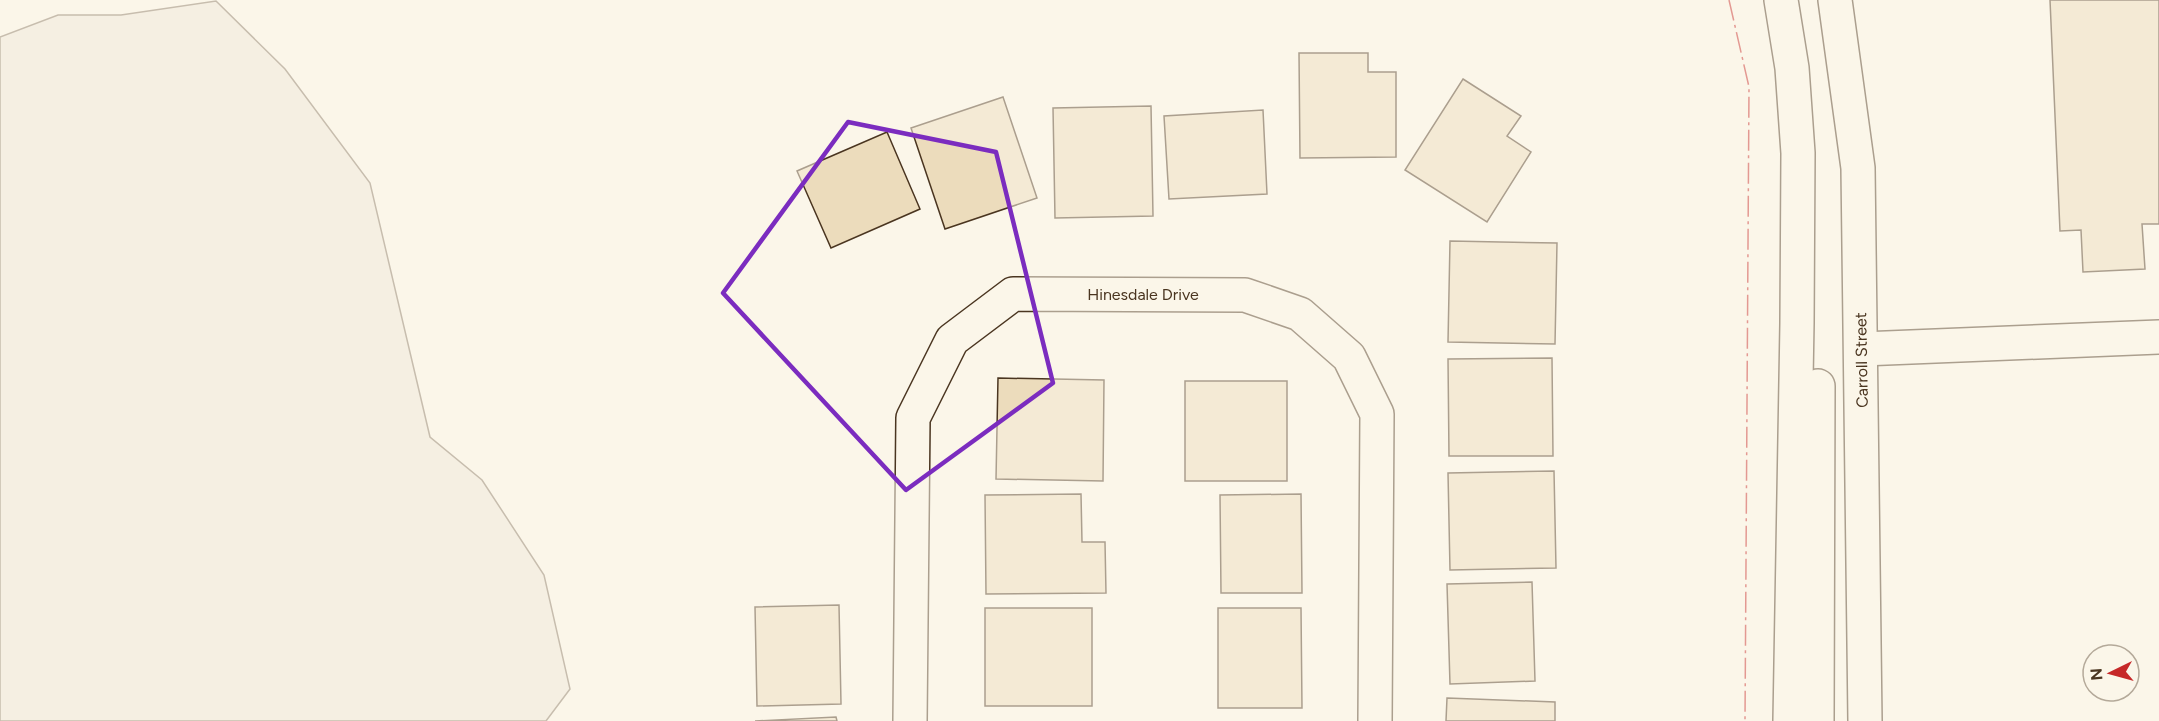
<svg xmlns="http://www.w3.org/2000/svg" width="2159" height="721" font-family="Figtree,sans-serif">
<style>
.green{fill:#ede6d9;stroke:#887966;stroke-width:1.5}
.building{fill:#ecdcbc;stroke:#4a3520;stroke-width:1.5}
.lines{fill:none;stroke-linecap:round;stroke-linejoin:round}
.minor-casing{stroke:#4a3520;stroke-width:36}
.major-casing{stroke:#4a3520;stroke-width:36}
.minor{stroke:#fbf6e9;stroke-width:33}
.major{stroke:#fbf6e9;stroke-width:33}
.power{stroke:#c62828;stroke-width:1.5;stroke-dasharray:21 4.5 3 4.5;stroke-linecap:butt}
.marked{fill:none;stroke:#7b2cbf;stroke-width:4.5;stroke-linejoin:round}
.labels{text-anchor:middle;stroke-width:4.5;stroke-linejoin:round;paint-order:stroke}
.street-label{font-size:16px;fill:#4a3520;stroke:#fbf6e9}
</style>
<rect width="100%" height="100%" fill="#fbf6e9"/>
<!-- green -->
<path class="green" d="M 216,1 L 285,69 L 370,183 L 430,437 L 482,480 L 544,575 L 570,689 L 546,721 L 0,721 L 0,37 L 58,15 L 121,15 Z"/>
<!-- building -->
<g class="building">
<path d="M 2050,0 L 2159,0 L 2159,224 L 2142,224 L 2145,269 L 2083,272 L 2081,230 L 2060,231 Z"/>
<path d="M 1299,53 L 1368,53 L 1368,72 L 1396,72 L 1396,157 L 1300,158 Z"/>
<path d="M 1463,79 L 1521,116 L 1507,136 L 1531,152 L 1487,222 L 1405,170 Z"/>
<path d="M 1003,97 L 1037,198 L 945,229 L 911,128 Z"/>
<path d="M 1151,106 L 1153,216 L 1055,218 L 1053,108 Z"/>
<path d="M 1263,110 L 1267,194 L 1169,199 L 1164,116 Z"/>
<path d="M 887,132 L 920,209 L 831,248 L 797,171 Z"/>
<path d="M 1450,241 L 1557,243 L 1555,344 L 1448,342 Z"/>
<path d="M 1552,358 L 1553,456 L 1449,456 L 1448,359 Z"/>
<path d="M 998,378 L 1104,380 L 1103,481 L 996,479 Z"/>
<rect x="1185" y="381" width="102" height="100"/>
<path d="M 1554,471 L 1556,568 L 1450,570 L 1448,473 Z"/>
<path d="M 1081,494 L 1082,542 L 1105,542 L 1106,593 L 986,594 L 985,495 Z"/>
<path d="M 1301,494 L 1302,593 L 1221,593 L 1220,495 Z"/>
<path d="M 1532,582 L 1535,681 L 1450,684 L 1447,584 Z"/>
<path d="M 839,605 L 841,704 L 757,706 L 755,607 Z"/>
<rect x="985" y="608" width="107" height="98"/>
<path d="M 1218,608 L 1301,608 L 1302,708 L 1218,708 Z"/>
<path d="M 1447,698 L 1555,702 L 1555,721 L 1446,721 Z"/>
<path d="M 836,717 L 837,721 L 755,721 Z"/>
</g>
<g class="lines">
<!-- minor casing -->
<g class="minor-casing">
<g id="minor">
<path d="M 1862,349 L 2159,337"/>
<path d="M 910,721 L 913,418 L 952,340 L 1013,294 L 1245,295 L 1300,314 L 1349,357 L 1377,414 L 1375,721"/>
</g>
</g>
<!-- major casing -->
<g class="major-casing">
<g id="major">
<path d="M 1781,0 L 1792,68 L 1798,153 L 1797,323 L 1790,721"/>
<path d="M 1835,0 L 1858,168 L 1865,721"/>
<path d="M 1817,721 L 1818,386"/>
</g>
</g>
<!-- minor -->
<use href="#minor" class="minor"/>
<!-- major -->
<use href="#major" class="major"/>
<!-- power -->
<path class="power" d="M 1729,0 L 1749,87 L 1745,721"/>
</g>
<!-- marked area -->
<path d="M0 0H2159V721H0ZM 848,122 L 996,152 L 1053,383 L 906,490 L 723,293 Z" fill="#fbf6e9" fill-opacity=".55" fill-rule="evenodd"/>
<path class="marked" d="M 848,122 L 996,152 L 1053,383 L 906,490 L 723,293 Z"/>
<g class="labels">
<!-- street labels -->
<g class="street-label">
<text x="1143" y="300">Hinesdale Drive</text>
<text transform="translate(1861 360) rotate(-91)" y="6">Carroll Street</text>
</g>
</g>
<!-- north arrow -->
<g transform="translate(2111 673) rotate(265)"><circle r="28" fill="#fbf6e9" stroke="#b4a999" stroke-width="1.5"/>
<path d="M0-4.5L10 22L0 15L-10 22Z" fill="#c62828"/>
<text y="-9" font-size="16" font-weight="bold" text-anchor="middle" fill="#4a3520">N</text>
</g>
</svg>
